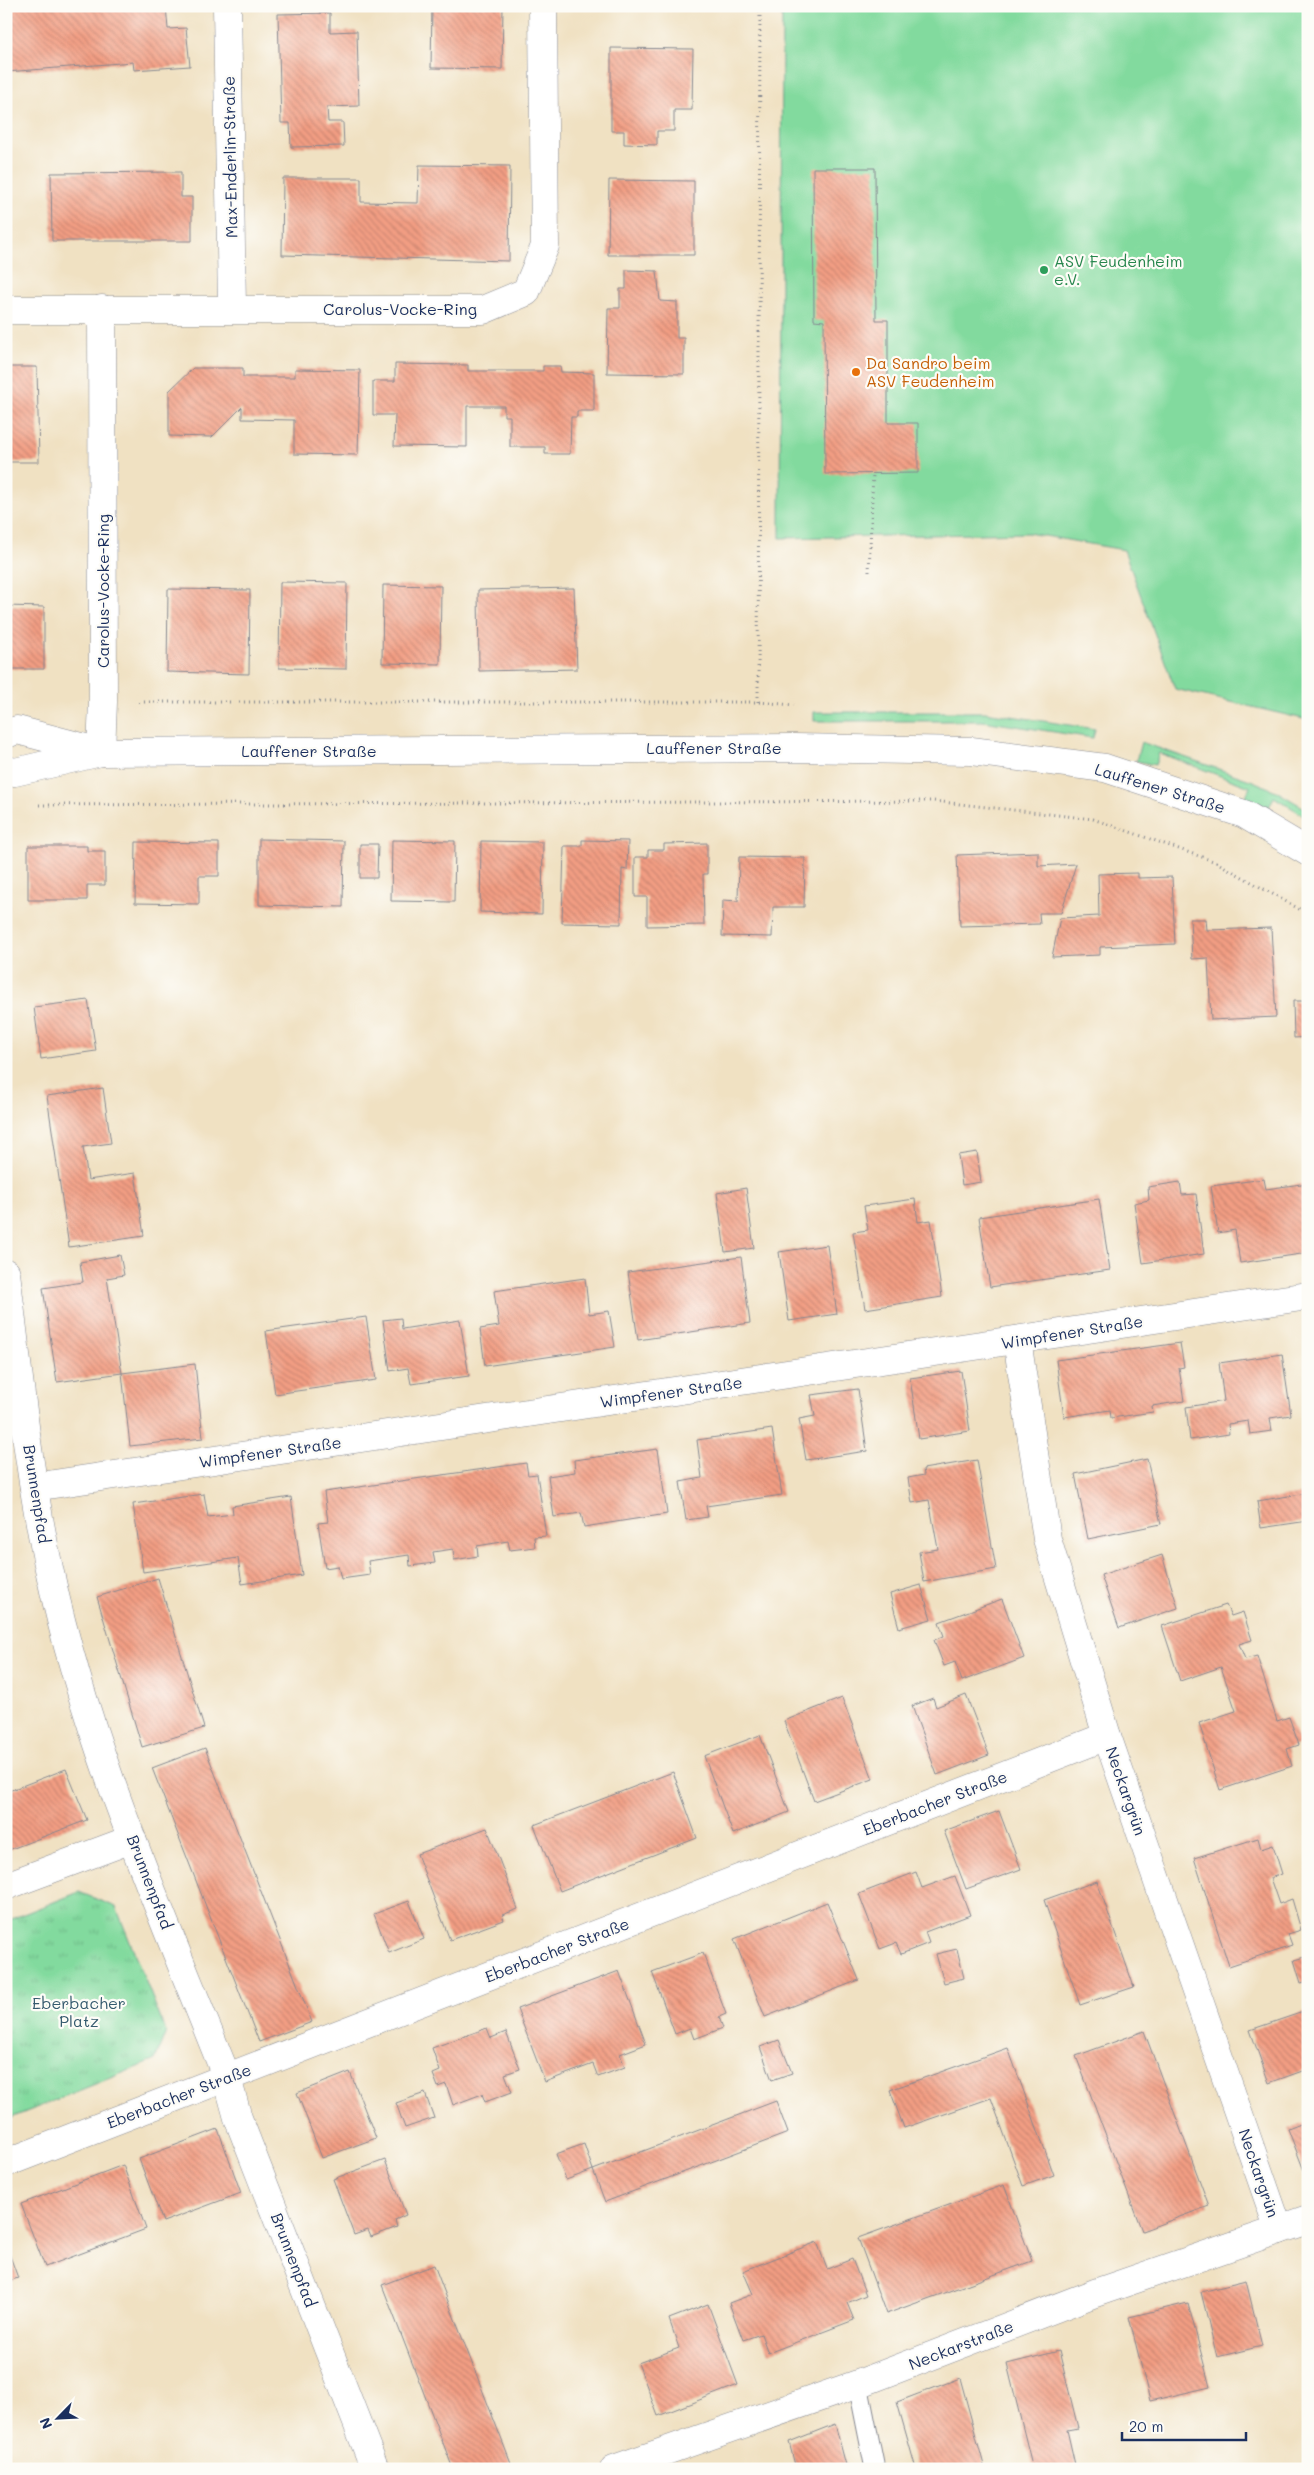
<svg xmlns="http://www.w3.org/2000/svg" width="1314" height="2475" font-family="Mali,sans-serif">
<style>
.grass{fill:#82da9e;stroke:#4e847e}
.park{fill:url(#park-tufts);stroke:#4e847e}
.building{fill:url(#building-back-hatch)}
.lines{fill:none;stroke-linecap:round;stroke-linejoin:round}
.service-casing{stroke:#868890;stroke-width:21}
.minor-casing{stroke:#868890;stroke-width:29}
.path{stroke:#868890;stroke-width:3;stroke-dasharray:1 4;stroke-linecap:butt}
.service{stroke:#fff;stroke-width:19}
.minor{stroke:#fff;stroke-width:28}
.leisure-dot{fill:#2e9e5b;stroke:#fdfcf7;stroke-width:2}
.food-dot{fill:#e8710a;stroke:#fdfcf7;stroke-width:2}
.labels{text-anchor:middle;stroke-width:4.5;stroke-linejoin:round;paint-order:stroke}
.street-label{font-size:16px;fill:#1b2f5e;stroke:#fdfcf7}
.leisure-label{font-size:16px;fill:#27864d;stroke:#fdfcf7;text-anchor:start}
.food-label{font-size:16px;fill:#c56008;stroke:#fdfcf7;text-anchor:start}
.park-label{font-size:16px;fill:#355a6e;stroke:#fdfcf7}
</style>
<defs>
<pattern id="park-tufts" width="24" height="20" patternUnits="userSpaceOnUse" patternTransform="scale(1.25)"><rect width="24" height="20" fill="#82da9e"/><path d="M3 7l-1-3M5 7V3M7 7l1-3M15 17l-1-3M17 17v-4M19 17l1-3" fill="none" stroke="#70bb8a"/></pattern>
<pattern id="building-back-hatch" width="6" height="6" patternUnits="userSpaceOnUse" patternTransform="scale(1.25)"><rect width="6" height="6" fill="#f39e83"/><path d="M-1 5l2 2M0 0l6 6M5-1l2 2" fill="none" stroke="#c4816e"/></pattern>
</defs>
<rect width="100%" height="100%" fill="#fdfcf7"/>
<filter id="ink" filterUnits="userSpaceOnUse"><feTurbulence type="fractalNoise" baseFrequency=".02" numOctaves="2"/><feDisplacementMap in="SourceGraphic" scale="10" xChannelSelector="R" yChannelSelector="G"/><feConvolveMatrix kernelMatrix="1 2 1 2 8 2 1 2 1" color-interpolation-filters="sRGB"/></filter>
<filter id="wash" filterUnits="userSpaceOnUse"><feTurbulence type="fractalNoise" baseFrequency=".0096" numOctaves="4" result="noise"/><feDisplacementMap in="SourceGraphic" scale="20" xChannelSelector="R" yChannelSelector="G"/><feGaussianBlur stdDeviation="1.12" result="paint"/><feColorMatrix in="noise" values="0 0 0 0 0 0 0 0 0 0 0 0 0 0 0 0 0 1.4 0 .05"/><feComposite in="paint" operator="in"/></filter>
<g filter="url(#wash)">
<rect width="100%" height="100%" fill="#f0e1c2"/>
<!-- grass -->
<g class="grass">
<path d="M 782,6 L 1308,6 L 1308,720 L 1175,689 L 1124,550 L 1028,533 L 780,538 Z"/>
<path d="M 814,712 L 985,712 L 1095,729 L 1093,738 L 983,721 L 814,721 Z"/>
<path d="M 1141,742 L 1253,781 L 1276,791 L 1308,810 L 1308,818 L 1274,797 L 1268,809 L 1245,798 L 1250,787 L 1159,753 L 1155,765 L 1136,761 Z"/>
</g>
<!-- park -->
<path class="park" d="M 79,1892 L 116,1907 L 166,2032 L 155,2060 L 6,2120 L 6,1921 Z"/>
<g id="blocks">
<!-- building -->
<g class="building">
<path d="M 6,6 L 166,6 L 168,29 L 186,28 L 190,66 L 134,70 L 133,62 L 6,72 Z"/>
<path d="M 432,6 L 503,6 L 502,69 L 431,68 Z"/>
<path d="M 615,6 L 692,6 L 692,9 L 615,8 Z"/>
<path d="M 330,13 L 330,32 L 357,31 L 359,106 L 327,107 L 328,122 L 343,122 L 344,146 L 291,147 L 290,123 L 281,123 L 278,14 Z"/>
<path d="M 611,48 L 693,49 L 692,110 L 674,110 L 674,131 L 657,131 L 657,145 L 624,144 L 624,131 L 611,131 Z"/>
<path d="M 419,165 L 510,166 L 509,261 L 282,255 L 283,178 L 361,178 L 361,202 L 418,203 Z"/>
<path d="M 813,168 L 875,168 L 876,320 L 888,320 L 888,423 L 918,423 L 918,473 L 825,474 L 824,321 L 814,320 Z"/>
<path d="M 181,172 L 181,197 L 192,197 L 192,241 L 52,241 L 51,173 Z"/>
<path d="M 609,180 L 694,181 L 694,255 L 608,255 Z"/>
<path d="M 626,270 L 657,271 L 660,301 L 677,302 L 677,338 L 684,338 L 684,374 L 607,373 L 608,308 L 620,308 L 620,289 L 626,289 Z"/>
<path d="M 395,364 L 468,365 L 468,371 L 543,371 L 543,366 L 560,366 L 561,372 L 594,373 L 594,411 L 577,411 L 577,417 L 571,417 L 570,454 L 545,454 L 545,447 L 510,447 L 510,416 L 504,416 L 504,406 L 467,406 L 467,447 L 394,446 L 395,415 L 373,415 L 373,381 L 395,381 Z"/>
<path d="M 6,367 L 37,367 L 39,462 L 6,462 Z"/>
<path d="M 193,368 L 243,368 L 243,377 L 295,377 L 295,369 L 360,370 L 358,455 L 294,454 L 294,420 L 242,419 L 242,407 L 212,437 L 169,436 L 169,391 Z"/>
<path d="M 280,582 L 347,583 L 346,669 L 279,668 Z"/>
<path d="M 383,585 L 441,586 L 440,664 L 382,663 Z"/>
<path d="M 574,588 L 577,669 L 479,671 L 478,590 Z"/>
<path d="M 168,589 L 250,590 L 249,674 L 167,672 Z"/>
<path d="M 6,606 L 44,607 L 44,669 L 6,669 Z"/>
<path d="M 259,839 L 344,841 L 343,907 L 259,905 Z"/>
<path d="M 392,840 L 455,841 L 454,902 L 391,901 Z"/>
<path d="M 582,840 L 628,841 L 627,870 L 622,869 L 621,924 L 562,923 L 564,846 L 582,846 Z"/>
<path d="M 481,841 L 543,842 L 542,914 L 480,912 Z"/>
<path d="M 136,842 L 219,843 L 219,876 L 199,876 L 199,904 L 135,903 Z"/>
<path d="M 707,843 L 707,874 L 703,874 L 704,925 L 647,926 L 647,897 L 635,897 L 635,857 L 648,857 L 648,850 L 664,850 L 664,844 Z"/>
<path d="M 360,844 L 378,844 L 377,878 L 360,878 Z"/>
<path d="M 28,846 L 87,846 L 87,851 L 105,851 L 105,885 L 87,885 L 87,900 L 28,900 Z"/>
<path d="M 1038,852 L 1038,866 L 1076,864 L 1061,913 L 1039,913 L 1040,924 L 960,926 L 957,855 Z"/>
<path d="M 739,857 L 805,858 L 804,907 L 773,907 L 772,937 L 722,936 L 723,900 L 738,901 Z"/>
<path d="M 1138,873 L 1138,878 L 1172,877 L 1175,944 L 1100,947 L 1100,955 L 1052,957 L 1060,918 L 1099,916 L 1098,874 Z"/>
<path d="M 1190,919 L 1206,919 L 1207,930 L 1271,928 L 1276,1017 L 1211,1020 L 1208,958 L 1192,959 Z"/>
<path d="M 88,1000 L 96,1051 L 41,1059 L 34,1007 Z"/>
<path d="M 1293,1001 L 1308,1001 L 1308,1037 L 1294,1038 Z"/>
<path d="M 103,1088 L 111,1143 L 83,1147 L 88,1180 L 135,1173 L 144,1236 L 69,1247 L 47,1096 Z"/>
<path d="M 977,1152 L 981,1182 L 962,1185 L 958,1155 Z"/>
<path d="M 1264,1179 L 1266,1189 L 1308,1183 L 1308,1253 L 1240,1263 L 1235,1230 L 1218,1233 L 1211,1186 Z"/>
<path d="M 1180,1182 L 1182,1195 L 1196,1194 L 1204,1254 L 1143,1263 L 1134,1203 L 1149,1200 L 1148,1187 Z"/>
<path d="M 746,1188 L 754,1248 L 725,1252 L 717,1193 Z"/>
<path d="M 915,1199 L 918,1222 L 931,1220 L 942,1297 L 865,1309 L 853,1232 L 868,1230 L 864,1206 Z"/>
<path d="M 1099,1199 L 1110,1270 L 990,1287 L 979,1217 Z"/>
<path d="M 827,1245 L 837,1314 L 789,1321 L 779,1252 Z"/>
<path d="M 120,1255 L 124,1275 L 107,1278 L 122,1373 L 57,1382 L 43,1288 L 83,1282 L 80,1262 Z"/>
<path d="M 741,1257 L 750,1323 L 638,1340 L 628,1272 Z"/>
<path d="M 585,1278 L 589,1314 L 609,1311 L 615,1347 L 485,1366 L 480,1329 L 499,1326 L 494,1291 Z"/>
<path d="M 366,1317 L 376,1380 L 275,1394 L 266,1331 Z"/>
<path d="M 401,1318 L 402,1329 L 460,1320 L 469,1376 L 411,1384 L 408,1368 L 390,1371 L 383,1320 Z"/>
<path d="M 1180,1343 L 1184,1367 L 1179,1368 L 1184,1401 L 1152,1406 L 1153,1412 L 1111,1418 L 1110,1410 L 1064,1417 L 1056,1360 Z"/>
<path d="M 1282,1354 L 1291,1415 L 1270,1418 L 1272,1431 L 1250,1434 L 1248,1421 L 1228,1424 L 1229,1434 L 1190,1440 L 1186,1407 L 1224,1401 L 1219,1363 Z"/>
<path d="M 195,1364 L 203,1438 L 130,1446 L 122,1373 Z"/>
<path d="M 961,1371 L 970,1431 L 919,1439 L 910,1378 Z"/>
<path d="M 858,1389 L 867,1451 L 806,1460 L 799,1419 L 815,1416 L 811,1395 Z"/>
<path d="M 772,1429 L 782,1495 L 706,1506 L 708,1517 L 686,1520 L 680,1482 L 702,1478 L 697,1440 Z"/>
<path d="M 658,1449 L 667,1514 L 584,1527 L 581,1513 L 554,1517 L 548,1476 L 575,1472 L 574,1460 Z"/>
<path d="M 1147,1459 L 1161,1524 L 1088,1539 L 1075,1474 Z"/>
<path d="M 977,1460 L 996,1569 L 924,1582 L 919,1552 L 938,1549 L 929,1500 L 912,1503 L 908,1478 L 924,1475 L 923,1469 Z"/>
<path d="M 526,1463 L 528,1475 L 537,1474 L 546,1536 L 534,1537 L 535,1547 L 510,1550 L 508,1541 L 477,1546 L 478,1556 L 454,1560 L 453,1549 L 433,1552 L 435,1563 L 410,1566 L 409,1555 L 368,1561 L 370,1575 L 341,1579 L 338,1566 L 325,1568 L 318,1523 L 328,1522 L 324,1492 Z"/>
<path d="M 1308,1493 L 1308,1521 L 1261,1528 L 1257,1501 Z"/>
<path d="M 204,1494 L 208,1517 L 233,1514 L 232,1506 L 291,1497 L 302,1575 L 242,1584 L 238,1558 L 143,1572 L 133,1504 Z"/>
<path d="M 1162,1555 L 1178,1608 L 1119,1628 L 1101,1575 Z"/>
<path d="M 158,1578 L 204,1728 L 142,1747 L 97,1597 Z"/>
<path d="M 921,1585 L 931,1619 L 899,1628 L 890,1594 Z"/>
<path d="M 1002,1599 L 1024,1658 L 962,1681 L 955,1662 L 944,1666 L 934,1640 L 944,1636 L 939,1622 Z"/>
<path d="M 1226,1605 L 1231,1616 L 1243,1612 L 1252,1640 L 1239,1644 L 1245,1659 L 1257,1656 L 1277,1721 L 1289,1717 L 1299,1745 L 1287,1749 L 1292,1766 L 1220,1790 L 1199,1723 L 1236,1711 L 1221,1667 L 1180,1681 L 1162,1626 Z"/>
<path d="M 966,1695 L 989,1755 L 937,1775 L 912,1706 L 933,1698 L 936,1707 Z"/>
<path d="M 842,1698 L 873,1779 L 814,1801 L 784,1721 Z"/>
<path d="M 760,1735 L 789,1812 L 733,1834 L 704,1756 Z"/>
<path d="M 205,1748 L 312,2022 L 259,2042 L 152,1768 Z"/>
<path d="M 66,1769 L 87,1820 L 6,1851 L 6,1792 Z"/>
<path d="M 673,1772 L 697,1838 L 560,1891 L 534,1825 Z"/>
<path d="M 999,1811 L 1021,1869 L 966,1889 L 944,1831 Z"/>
<path d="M 487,1828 L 518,1909 L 502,1915 L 504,1920 L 450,1940 L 417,1854 Z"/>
<path d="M 1258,1838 L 1261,1849 L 1273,1845 L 1282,1874 L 1270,1878 L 1279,1904 L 1292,1899 L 1301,1930 L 1288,1934 L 1292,1945 L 1229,1966 L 1194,1858 Z"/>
<path d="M 916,1872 L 922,1888 L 955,1876 L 970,1915 L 925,1932 L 929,1943 L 901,1954 L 896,1943 L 880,1949 L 859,1894 Z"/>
<path d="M 1097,1881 L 1134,1987 L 1080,2005 L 1044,1900 Z"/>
<path d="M 409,1901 L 424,1939 L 389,1953 L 374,1914 Z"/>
<path d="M 827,1902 L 859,1980 L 765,2017 L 734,1939 Z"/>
<path d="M 957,1949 L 964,1978 L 944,1983 L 936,1954 Z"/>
<path d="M 703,1953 L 726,2014 L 719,2017 L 723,2028 L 694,2039 L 690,2028 L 675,2034 L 652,1972 Z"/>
<path d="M 1308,1956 L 1308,1981 L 1301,1983 L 1294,1960 Z"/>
<path d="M 619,1971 L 646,2044 L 620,2054 L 625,2067 L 598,2077 L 593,2064 L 545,2082 L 517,2009 Z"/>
<path d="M 1306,2011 L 1308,2069 L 1269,2083 L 1250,2030 Z"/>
<path d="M 487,2028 L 491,2038 L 506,2032 L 520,2069 L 505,2074 L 512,2092 L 485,2102 L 482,2094 L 453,2105 L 446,2084 L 438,2087 L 433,2074 L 440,2071 L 432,2048 Z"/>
<path d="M 1144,2031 L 1209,2206 L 1142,2231 L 1076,2056 Z"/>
<path d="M 779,2040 L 792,2073 L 772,2080 L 760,2047 Z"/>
<path d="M 1008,2048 L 1054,2175 L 1023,2186 L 991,2098 L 904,2128 L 890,2090 Z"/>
<path d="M 350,2072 L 376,2138 L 322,2158 L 297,2093 Z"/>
<path d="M 425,2093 L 434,2118 L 405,2128 L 396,2103 Z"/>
<path d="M 776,2101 L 788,2133 L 605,2202 L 593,2170 L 566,2180 L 556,2154 L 584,2144 L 593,2170 Z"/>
<path d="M 1308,2121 L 1308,2181 L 1288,2129 Z"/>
<path d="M 218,2129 L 241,2193 L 163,2222 L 139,2159 Z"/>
<path d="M 385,2160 L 406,2215 L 395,2220 L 397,2227 L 371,2237 L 368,2230 L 354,2235 L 333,2179 Z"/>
<path d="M 123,2165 L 146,2229 L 45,2267 L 21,2204 Z"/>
<path d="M 1004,2185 L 1032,2261 L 886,2314 L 858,2238 Z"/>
<path d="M 817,2242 L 827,2269 L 852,2259 L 866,2295 L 847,2303 L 854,2320 L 768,2353 L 761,2334 L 743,2340 L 729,2303 L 753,2294 L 743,2271 Z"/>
<path d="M 6,2245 L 18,2278 L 6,2282 Z"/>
<path d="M 434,2265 L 475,2371 L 513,2469 L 453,2469 L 423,2391 L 382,2285 Z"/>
<path d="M 1246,2281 L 1262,2346 L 1217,2357 L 1201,2292 Z"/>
<path d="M 1188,2303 L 1210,2387 L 1150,2401 L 1129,2317 Z"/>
<path d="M 708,2304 L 738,2385 L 658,2416 L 638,2363 L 679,2348 L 669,2319 Z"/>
<path d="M 1059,2351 L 1078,2428 L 1067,2430 L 1076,2469 L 1033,2469 L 1007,2364 Z"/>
<path d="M 960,2378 L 985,2469 L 916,2469 L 897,2402 Z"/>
<path d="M 835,2424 L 847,2469 L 796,2469 L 789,2442 Z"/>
</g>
</g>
</g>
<g filter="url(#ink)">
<use href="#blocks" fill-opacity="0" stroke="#868890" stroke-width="1"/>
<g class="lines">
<!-- service casing -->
<g class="service-casing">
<path id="service" d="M 858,2384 L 875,2469"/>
</g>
<!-- minor casing -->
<g class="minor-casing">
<g id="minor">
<path d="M 227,6 L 232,308"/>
<path d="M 6,310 L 483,310 L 526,292 L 545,246 L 543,6"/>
<path d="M 6,734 L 17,730 L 97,751"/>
<path d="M 101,752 L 103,702 L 102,309"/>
<path d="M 6,770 L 15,772 L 101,752 L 794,748 L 971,751 L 1105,768 L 1244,814 L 1308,852"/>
<path d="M 6,1273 C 19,1373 28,1475 50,1573 C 87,1746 162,1914 227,2078 L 238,2118 L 375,2469"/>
<path d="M 1017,1340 L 1047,1539 L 1107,1736 L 1279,2230"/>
<path d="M 34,1487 L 1308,1296"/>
<path d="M 6,1886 L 132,1839"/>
<path d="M 6,2163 L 1107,1736"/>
<path d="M 614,2469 L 858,2384 L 1095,2293 L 1308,2220"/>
</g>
</g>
<!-- path -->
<g class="path">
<path d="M 869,572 L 873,474"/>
<path d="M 139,702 L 758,702 L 794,705"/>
<path d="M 758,702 L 760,6"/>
<path d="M 39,805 L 933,801 L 1093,819 L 1216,862 L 1308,914"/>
</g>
<!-- service -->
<use href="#service" class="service"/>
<!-- minor -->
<use href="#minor" class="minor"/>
</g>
</g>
<!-- markers -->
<circle class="leisure-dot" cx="1044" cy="270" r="5"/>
<circle class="food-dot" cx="856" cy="372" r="5"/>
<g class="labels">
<!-- street labels -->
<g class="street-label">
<text transform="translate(230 157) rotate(-91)" y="6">Max-Enderlin-Straße</text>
<text x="400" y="315">Carolus-Vocke-Ring</text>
<text transform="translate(103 591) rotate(-90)" y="6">Carolus-Vocke-Ring</text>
<text x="714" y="754">Lauffener Straße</text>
<text x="309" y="757">Lauffener Straße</text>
<text transform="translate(1160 788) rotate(17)" y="6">Lauffener Straße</text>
<text transform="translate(1072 1332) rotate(-9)" y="6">Wimpfener Straße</text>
<text transform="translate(671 1392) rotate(-8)" y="6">Wimpfener Straße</text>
<text transform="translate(270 1452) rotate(-8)" y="6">Wimpfener Straße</text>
<text transform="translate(37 1494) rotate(81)" y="6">Brunnenpfad</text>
<text transform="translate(1126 1791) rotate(71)" y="6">Neckargrün</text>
<text transform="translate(935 1803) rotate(-21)" y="6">Eberbacher Straße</text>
<text transform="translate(150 1882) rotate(69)" y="6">Brunnenpfad</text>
<text transform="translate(557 1950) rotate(-21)" y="6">Eberbacher Straße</text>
<text transform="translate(179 2096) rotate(-21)" y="6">Eberbacher Straße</text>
<text transform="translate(1259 2173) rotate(71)" y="6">Neckargrün</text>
<text transform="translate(294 2260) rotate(69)" y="6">Brunnenpfad</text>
<text transform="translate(961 2345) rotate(-21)" y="6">Neckarstraße</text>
</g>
<!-- leisure labels -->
<g class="leisure-label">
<text x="1054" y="267">ASV Feudenheim<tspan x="1054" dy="18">e.V.</tspan></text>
</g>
<!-- food labels -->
<g class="food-label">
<text x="866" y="369">Da Sandro beim<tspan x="866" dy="18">ASV Feudenheim</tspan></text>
</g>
<!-- park labels -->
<g class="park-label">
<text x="79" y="2009">Eberbacher<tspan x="79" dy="18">Platz</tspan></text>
</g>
</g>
<!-- margin -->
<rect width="1314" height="2475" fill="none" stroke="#fdfcf7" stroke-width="25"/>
<!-- north arrow -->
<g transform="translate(58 2418) rotate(246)" stroke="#fdfcf7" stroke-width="4" paint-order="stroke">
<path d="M0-4L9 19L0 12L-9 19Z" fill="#1b2f5e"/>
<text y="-8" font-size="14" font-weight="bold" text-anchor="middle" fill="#1b2f5e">N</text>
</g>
<!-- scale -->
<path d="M1122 2432v8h124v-8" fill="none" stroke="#1b2f5e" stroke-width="2.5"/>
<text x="1129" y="2432" font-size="15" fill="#1b2f5e" stroke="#fdfcf7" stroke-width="4" paint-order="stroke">20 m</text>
</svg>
